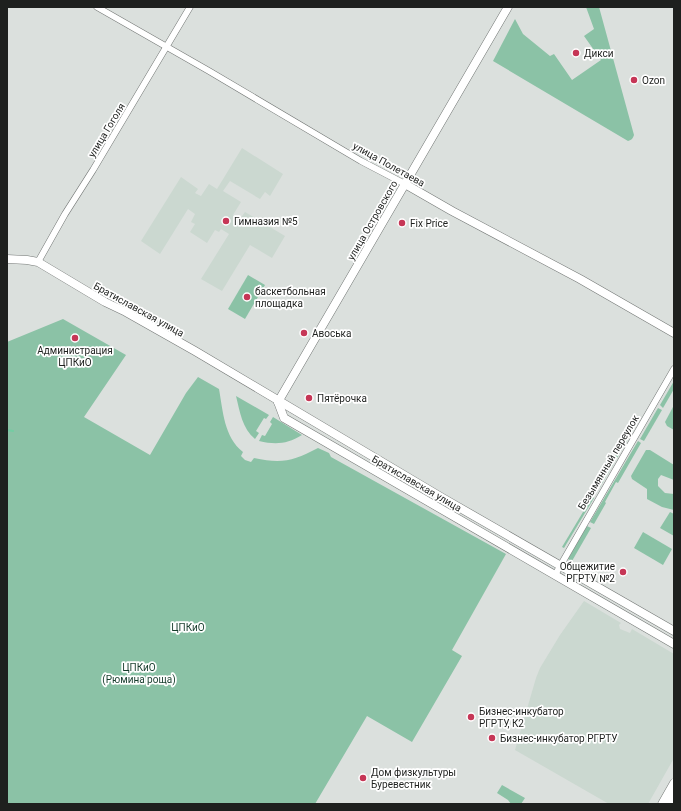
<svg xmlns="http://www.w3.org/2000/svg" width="681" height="811" font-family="Roboto,sans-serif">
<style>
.built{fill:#cbd8d0}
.green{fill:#8bc2a6}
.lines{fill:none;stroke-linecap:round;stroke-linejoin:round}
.stream{stroke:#74cca3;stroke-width:2}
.street-casing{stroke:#737775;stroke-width:7}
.secondary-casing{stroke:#737775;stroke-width:9}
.street{stroke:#fff;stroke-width:6}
.secondary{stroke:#fff;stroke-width:8}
.poi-dot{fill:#c63656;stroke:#fff;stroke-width:1.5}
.labels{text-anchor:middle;stroke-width:3.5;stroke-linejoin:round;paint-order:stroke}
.poi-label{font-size:10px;fill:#1e201e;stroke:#fff;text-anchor:start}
.street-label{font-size:10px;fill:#1e201e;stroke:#fff}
.park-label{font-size:10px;fill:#163c2c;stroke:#fff}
</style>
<rect width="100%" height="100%" fill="#dbe0dd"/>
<!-- built -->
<g class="built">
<path d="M 242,148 L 283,174 L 270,196 L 265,192 L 260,199 L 230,181 L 223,191 L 241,202 L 233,215 L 240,219 L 245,212 L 285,236 L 272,258 L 250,245 L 222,291 L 201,279 L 229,234 L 221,229 L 219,232 L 215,230 L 207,243 L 190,232 L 195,224 L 191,222 L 195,214 L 188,209 L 160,254 L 141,241 L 181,177 L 198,189 L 195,193 L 201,196 L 209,184 L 217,189 Z"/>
<path d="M 584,601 L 621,623 L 619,625 L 620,629 L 630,633 L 632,629 L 674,654 L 674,758 L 648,804 L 609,804 L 515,750 L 536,678 L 540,668 L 560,635 Z"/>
</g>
<!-- green -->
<g class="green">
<path d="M 586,7 L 599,7 L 634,135 C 633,138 632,140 628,141 L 493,61 L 515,19 L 523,34 L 550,56 L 554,54 L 572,80 L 601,60 L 584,36 L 594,29 Z"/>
<path d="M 248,275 L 265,285 L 245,319 L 228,309 Z"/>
<path d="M 63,319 L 126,355 L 84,417 L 150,455 L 186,393 L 198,377 L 219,389 C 223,411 224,437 243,452 L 241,456 L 245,460 L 251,462 L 254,458 C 282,464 293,461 318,448 L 329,453 L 331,457 L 506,554 L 452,650 L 462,656 L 412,742 L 367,716 L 315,804 L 7,804 L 7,342 Z"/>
<path d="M 674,381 L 674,389 L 663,408 L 660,405 Z"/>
<path d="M 236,396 L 269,415 L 266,419 L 264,418 L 256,431 L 259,433 L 255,439 C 242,428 240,412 236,396 Z"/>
<path d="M 674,405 L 674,430 L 667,426 L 665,422 Z"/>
<path d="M 658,408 L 662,410 L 644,441 L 640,439 Z"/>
<path d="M 273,417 L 302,435 C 287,444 276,445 259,441 L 262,435 L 265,436 L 272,424 L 270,422 Z"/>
<path d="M 634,424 L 636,425 L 600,487 L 598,486 Z"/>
<path d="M 638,441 L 641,443 L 618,483 L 616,482 L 605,502 L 606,503 L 594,524 L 590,522 Z"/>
<path d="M 646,450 L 650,450 L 674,465 L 674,480 L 661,475 L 658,479 L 658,486 L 665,493 L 674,494 L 674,510 L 662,507 L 647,499 L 647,489 L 632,479 L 631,476 Z"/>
<path d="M 592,497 L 594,498 L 564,548 L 562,547 Z"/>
<path d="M 670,512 L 674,514 L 674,536 L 660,528 Z"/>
<path d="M 587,526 L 591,528 L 572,561 L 568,559 Z"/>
<path d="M 643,532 L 672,549 L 663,565 L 634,548 Z"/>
<path d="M 502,785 L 525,798 L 521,804 L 511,804 L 508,800 L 497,793 Z"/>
</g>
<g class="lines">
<!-- stream -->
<path class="stream" d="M 7,430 L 13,431"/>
<!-- street casing -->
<g class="street-casing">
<g id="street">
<path d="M 97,7 L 209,71 L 361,161 L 405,184"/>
<path d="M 38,262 L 65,214 L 93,170 L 190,7"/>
<path d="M 555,575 L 674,369"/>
</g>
</g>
<!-- secondary casing -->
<g class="secondary-casing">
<g id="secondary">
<path d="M 405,184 L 452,211 L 580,279 L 674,333"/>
<path d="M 7,259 L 27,260 L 38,262 L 105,302 L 126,312 L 195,351 L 441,497 L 674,631"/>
<path d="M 278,402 L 284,418 L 674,644"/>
<path d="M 278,402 L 508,7"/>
<path d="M 662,804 L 674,783"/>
<path d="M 669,804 L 674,796"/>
</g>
</g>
<!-- street -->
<use href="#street" class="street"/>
<!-- secondary -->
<use href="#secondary" class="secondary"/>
</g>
<!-- markers -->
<g class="poi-dot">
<circle cx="576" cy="53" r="4"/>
<circle cx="634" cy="80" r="4"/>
<circle cx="226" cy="221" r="4"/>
<circle cx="402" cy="223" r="4"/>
<circle cx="247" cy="297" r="4"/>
<circle cx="304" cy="333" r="4"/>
<circle cx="75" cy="338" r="4"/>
<circle cx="309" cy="398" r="4"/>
<circle cx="623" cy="572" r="4"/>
<circle cx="471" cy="717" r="4"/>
<circle cx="492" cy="738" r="4"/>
<circle cx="363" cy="778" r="4"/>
</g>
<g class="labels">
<!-- poi labels -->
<g class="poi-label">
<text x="584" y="57">Дикси</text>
<text x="642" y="84">Ozon</text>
<text x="234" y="225">Гимназия №5</text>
<text x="410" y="227">Fix Price</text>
<text x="255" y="295">баскетбольная<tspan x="255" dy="12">площадка</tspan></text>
<text x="312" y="337">Авоська</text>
<text x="75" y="354" text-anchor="middle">Администрация<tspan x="75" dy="12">ЦПКиО</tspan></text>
<text x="317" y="402">Пятёрочка</text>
<text x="615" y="570" text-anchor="end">Общежитие<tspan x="615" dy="12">РГРТУ №2</tspan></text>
<text x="479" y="715">Бизнес-инкубатор<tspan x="479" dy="12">РГРТУ, К2</tspan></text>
<text x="500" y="742">Бизнес-инкубатор РГРТУ</text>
<text x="371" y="776">Дом физкультуры<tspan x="371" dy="12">Буревестник</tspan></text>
</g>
<!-- street labels -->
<g class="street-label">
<text transform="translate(106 130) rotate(-59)" y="4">улица Гоголя</text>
<text transform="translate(389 164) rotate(29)" y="4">улица Полетаева</text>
<text transform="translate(372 220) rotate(-60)" y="4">улица Островского</text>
<text transform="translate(139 309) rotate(29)" y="4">Братиславская улица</text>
<text transform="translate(608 462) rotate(-59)" y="4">Безымянный переулок</text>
<text transform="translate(417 483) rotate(30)" y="4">Братиславская улица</text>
</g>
<!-- park labels -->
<g class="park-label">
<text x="188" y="631">ЦПКиО</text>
<text x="139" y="671">ЦПКиО<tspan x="139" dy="12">(Рюмина роща)</tspan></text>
</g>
</g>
<!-- border -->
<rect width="681" height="811" fill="none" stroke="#1e201e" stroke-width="16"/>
</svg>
